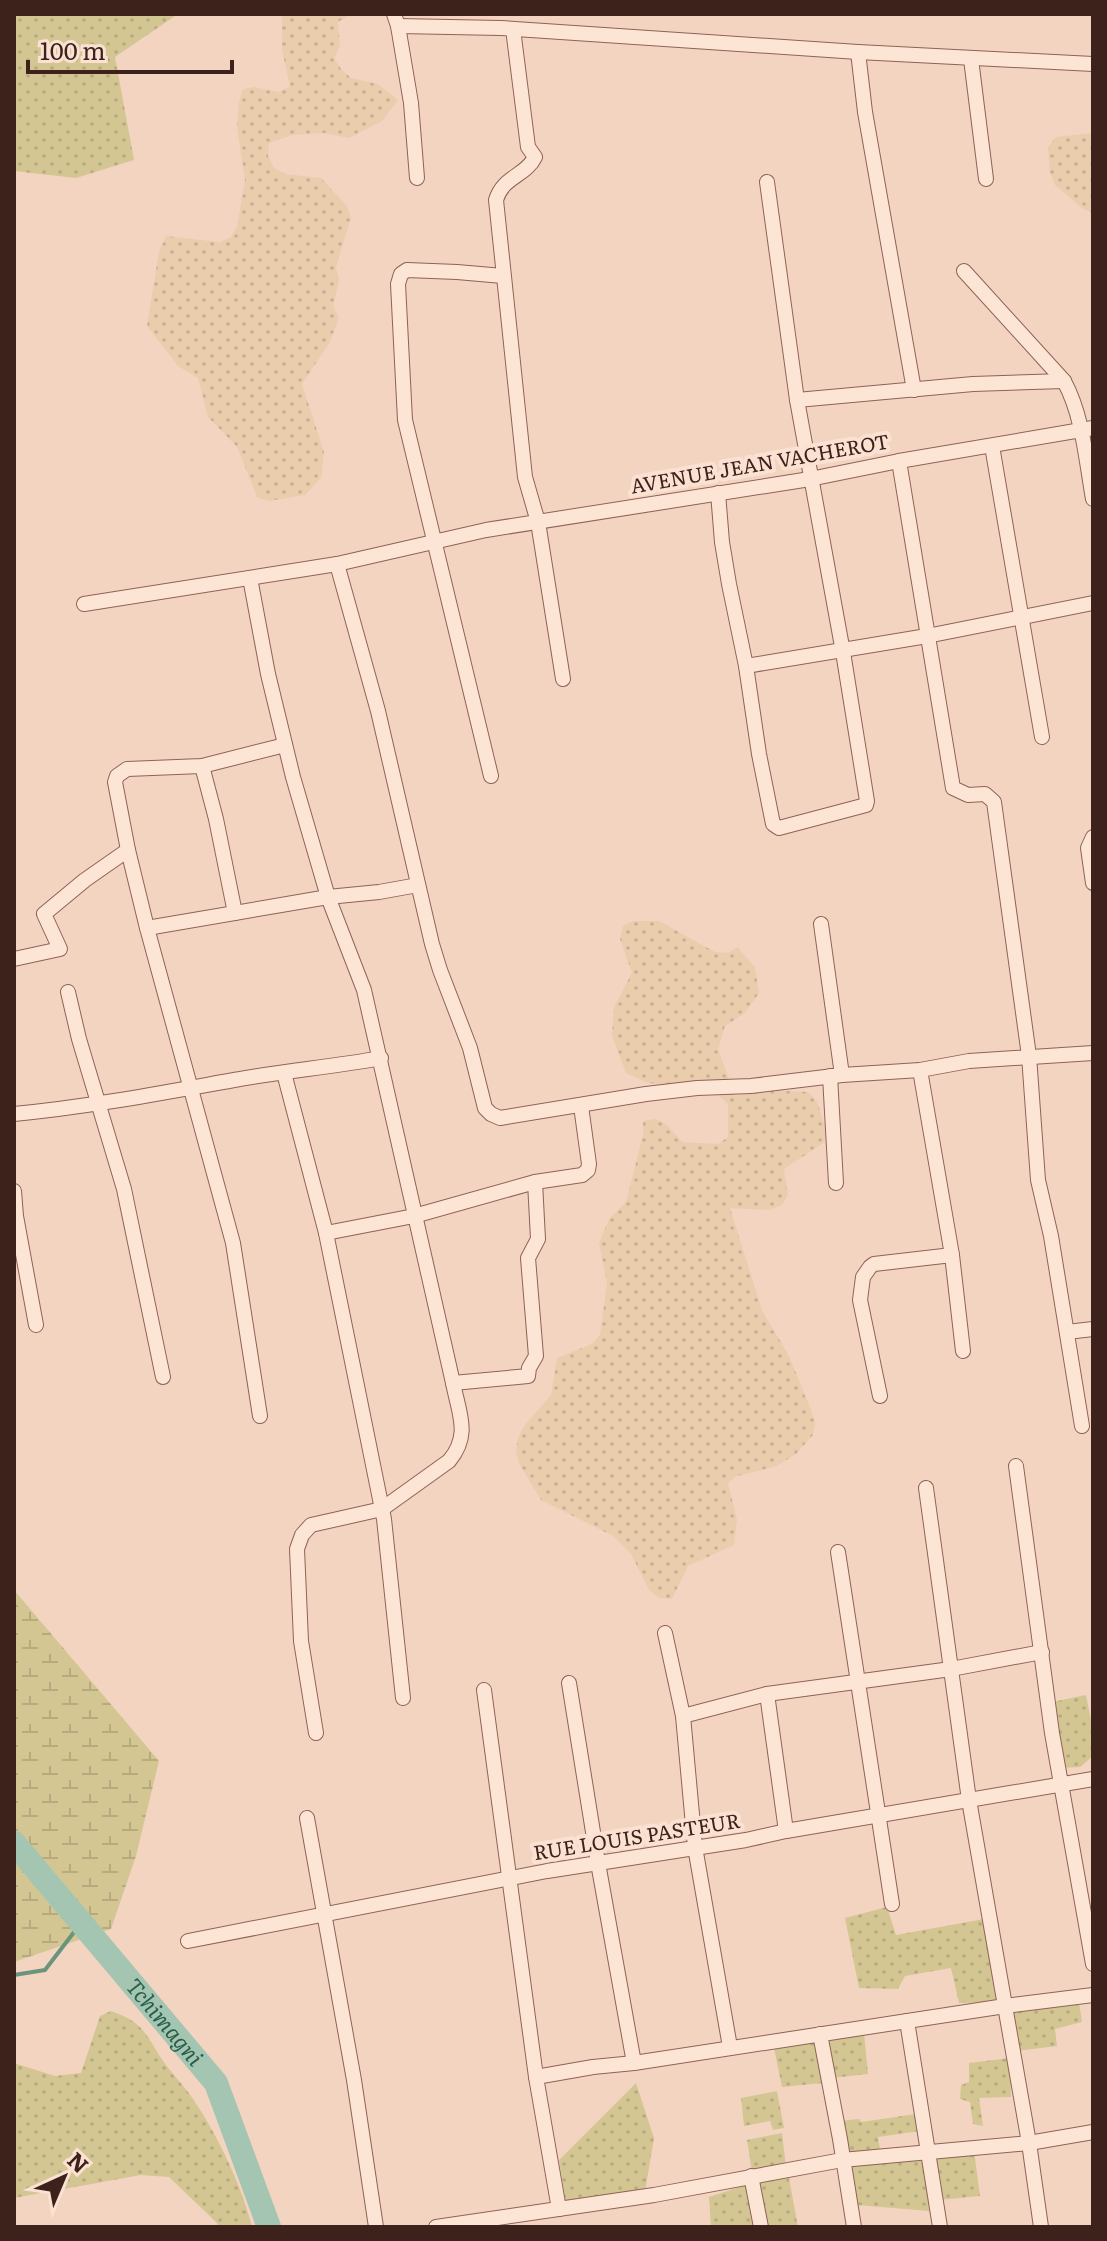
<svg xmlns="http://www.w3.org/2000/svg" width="1107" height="2241" font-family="Literata,serif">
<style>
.farmland{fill:url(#farmland-dots)}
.grass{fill:url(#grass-dots)}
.wetland{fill:url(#wetland-marsh)}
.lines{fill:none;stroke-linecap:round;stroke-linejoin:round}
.stream{stroke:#69957c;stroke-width:4}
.river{stroke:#a4c5b1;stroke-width:24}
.street-casing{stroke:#8f6256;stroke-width:16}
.street{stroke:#fde5d5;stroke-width:14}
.labels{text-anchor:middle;stroke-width:8;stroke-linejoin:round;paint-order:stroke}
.street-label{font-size:20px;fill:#3d221c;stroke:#fae1d1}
.water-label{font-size:22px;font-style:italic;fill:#295f4a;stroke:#fae1d1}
</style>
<defs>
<pattern id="farmland-dots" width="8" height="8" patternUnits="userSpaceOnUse" patternTransform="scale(2)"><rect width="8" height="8" fill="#eacdad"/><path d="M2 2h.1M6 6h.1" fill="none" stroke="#cab094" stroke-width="1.8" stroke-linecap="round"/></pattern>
<pattern id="grass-dots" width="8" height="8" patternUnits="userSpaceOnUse" patternTransform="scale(2)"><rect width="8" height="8" fill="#d3c693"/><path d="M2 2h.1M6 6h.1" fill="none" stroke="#b6aa7e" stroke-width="1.8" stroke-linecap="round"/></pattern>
<pattern id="wetland-marsh" width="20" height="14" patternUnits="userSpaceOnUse" patternTransform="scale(2)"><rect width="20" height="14" fill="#d3c693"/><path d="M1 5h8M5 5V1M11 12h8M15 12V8" fill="none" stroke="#b6aa7e"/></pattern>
</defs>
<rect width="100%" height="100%" fill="#f3d4c1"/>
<!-- farmland -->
<g class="farmland">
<path d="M 282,14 L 351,14 L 338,22 L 340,46 L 334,58 L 341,69 L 351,78 L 378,84 L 398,100 L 382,121 L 349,138 L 324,133 L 292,135 L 269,143 L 268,156 L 274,168 L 285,174 L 321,178 L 347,206 L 351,218 L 336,267 L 339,280 L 333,306 L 339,318 L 330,342 L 302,384 L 324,452 L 321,478 L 305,495 L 269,501 L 257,497 L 237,447 L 208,417 L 198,378 L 178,366 L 147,326 L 159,251 L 166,236 L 220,242 L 231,237 L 237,226 L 245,180 L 237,127 L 239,101 L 243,89 L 254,87 L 279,92 L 290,86 L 282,50 Z"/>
<path d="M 1093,133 L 1093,213 L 1083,209 L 1055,185 L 1050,173 L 1048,147 L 1056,137 Z"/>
<path d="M 633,921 L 659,921 L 715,952 L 728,953 L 737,947 L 755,967 L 759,993 L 745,1013 L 725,1026 L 718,1049 L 735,1096 L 771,1090 L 808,1092 L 817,1101 L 826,1130 L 825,1142 L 784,1169 L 788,1195 L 782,1205 L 769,1210 L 730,1208 L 762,1310 L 789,1356 L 811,1410 L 815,1422 L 813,1435 L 796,1454 L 785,1461 L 774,1467 L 737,1476 L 728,1483 L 737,1520 L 734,1545 L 688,1566 L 672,1599 L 659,1598 L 649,1590 L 631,1554 L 613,1536 L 541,1500 L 520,1465 L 516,1452 L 518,1438 L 524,1426 L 551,1395 L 557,1358 L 592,1344 L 600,1335 L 607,1283 L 599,1243 L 609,1219 L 626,1202 L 643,1135 L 643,1121 L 655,1119 L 666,1124 L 682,1142 L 718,1144 L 728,1137 L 728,1104 L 709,1087 L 697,1088 L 648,1083 L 626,1073 L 612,1036 L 614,1007 L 632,973 L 620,939 L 623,926 Z"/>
</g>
<!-- grass -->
<g class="grass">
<path d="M 14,14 L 178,14 L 115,57 L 134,160 L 76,178 L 14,171 Z"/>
<path d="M 1086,1695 L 1093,1730 L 1093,1756 L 1080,1767 L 1061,1768 L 1052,1702 Z"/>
<path d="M 887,1907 L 896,1935 L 984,1919 L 999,2002 L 959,2003 L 951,1968 L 905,1976 L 898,1989 L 859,1988 L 845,1918 Z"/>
<path d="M 1079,2002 L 1082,2022 L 1055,2029 L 1057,2046 L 1016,2051 L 1010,2010 Z"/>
<path d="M 111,2011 C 147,2023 147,2039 166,2065 C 175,2077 185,2087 193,2099 C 217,2134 242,2186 252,2227 L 218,2227 L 217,2223 L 169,2177 L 141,2175 L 14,2198 L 14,2063 L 55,2076 L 81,2073 L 100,2016 Z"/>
<path d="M 864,2033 L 868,2074 L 832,2078 L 824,2038 Z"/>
<path d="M 817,2042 L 823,2083 L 782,2087 L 774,2048 Z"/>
<path d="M 1010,2058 L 1011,2097 L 979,2098 L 983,2126 L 973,2124 L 970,2102 L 960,2099 L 961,2085 L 969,2082 L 969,2063 Z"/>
<path d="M 636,2083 L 654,2138 L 645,2192 L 566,2203 L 559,2160 Z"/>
<path d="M 777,2091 L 784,2128 L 773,2130 L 770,2121 L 744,2126 L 741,2098 Z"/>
<path d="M 916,2114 L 920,2131 L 878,2137 L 881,2155 L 843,2158 L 839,2121 L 859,2119 L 861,2122 Z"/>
<path d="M 782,2133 L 786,2167 L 752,2172 L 747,2140 Z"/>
<path d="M 974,2151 L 980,2196 L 939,2200 L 935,2157 Z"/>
<path d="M 924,2158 L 929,2211 L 857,2205 L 847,2163 Z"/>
<path d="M 789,2178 L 798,2227 L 765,2227 L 756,2182 Z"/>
<path d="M 749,2184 L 756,2227 L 711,2227 L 709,2197 Z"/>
</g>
<!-- wetland -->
<path class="wetland" d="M 14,1590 L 159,1761 L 136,1856 L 111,1929 L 14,1962 Z"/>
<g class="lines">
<!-- stream -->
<path class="stream" d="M 14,1975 L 45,1970 L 81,1923"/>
<!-- river -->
<path class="river" id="s1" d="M 14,1843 L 216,2083 L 269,2227"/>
<!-- street casing -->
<g class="street-casing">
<g id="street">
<path d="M 394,14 L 398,26 L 411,103 L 417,178"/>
<path d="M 398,26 L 501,28 L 858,52 L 1093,64"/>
<path d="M 513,29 L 528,147 L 535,157 C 526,176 503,176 496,200 L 525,477 L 538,522 L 563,679"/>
<path d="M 858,52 L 865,112 L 914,390"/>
<path d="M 971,59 L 986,179"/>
<path d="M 964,271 L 1064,381 C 1083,416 1086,460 1093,499"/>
<path d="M 797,400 L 973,384 L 1064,381"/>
<path d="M 992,446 L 1042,737"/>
<path d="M 899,461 L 953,788 L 968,795 L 985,794 L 994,802 L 1029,1056 L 1038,1180 L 1051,1236 L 1082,1426"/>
<path d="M 718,493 L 722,542 L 729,584 L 746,666 L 759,754 L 773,824 L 779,828 L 866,805 L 867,801 L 843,652 L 797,400 L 767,182"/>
<path d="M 337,564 L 378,711 L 432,944 L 440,970 L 470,1048 L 485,1108 L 491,1114 L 500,1118 L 646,1094 L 697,1088 L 751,1086 L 842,1075 L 920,1070 L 969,1061 L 1093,1053"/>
<path d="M 250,578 L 268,674 L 293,777 L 328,897 L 364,990 L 453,1383 C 459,1414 471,1435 449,1461 L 382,1509 L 311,1525 L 302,1535 L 297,1549 L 301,1641 L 316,1733"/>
<path d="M 84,604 L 337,564 L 486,530 L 810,479 L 899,461 L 1093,428"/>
<path d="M 746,666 L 927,636 L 1093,603"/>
<path d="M 202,766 L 216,819 L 235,913"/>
<path d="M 491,776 L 405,420 L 398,284 L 401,274 L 407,270 L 457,272 L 503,276"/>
<path d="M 1093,837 L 1088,848 L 1093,883"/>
<path d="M 821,924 L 842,1075"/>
<path d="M 147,928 L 328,897 L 379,892 L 418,885"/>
<path d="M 14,959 L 60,949 L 44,914 L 85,880 L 128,850"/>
<path d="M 68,992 L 79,1039 L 124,1189 L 163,1377"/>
<path d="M 920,1070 L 952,1255 L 963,1351"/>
<path d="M 284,1073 L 326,1233 L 384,1519 L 403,1698"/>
<path d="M 830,1076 L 836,1183"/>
<path d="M 14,1114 C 88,1107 161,1093 234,1080 C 283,1071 332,1067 381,1058"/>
<path d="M 14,1191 L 16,1216 L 36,1325"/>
<path d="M 326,1233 L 414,1216 L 535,1182 L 582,1175 L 588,1170 L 589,1164 L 581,1106"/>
<path d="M 1067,1332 L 1093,1329"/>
<path d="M 453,1383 L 528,1376 L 529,1368 L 536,1356 L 528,1258 L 538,1239 L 535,1182"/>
<path d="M 880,1396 L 860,1300 L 863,1277 L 870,1267 L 874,1264 L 952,1255"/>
<path d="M 260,1416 L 233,1243 L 147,928 L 128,850 L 115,782 L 117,776 L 127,769 L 202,766 L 285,745"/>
<path d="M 1016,1466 L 1052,1733 L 1093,1964"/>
<path d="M 926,1488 L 969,1800 L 1029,2143 L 1041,2227"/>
<path d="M 838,1552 L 892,1904"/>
<path d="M 665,1633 L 683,1716 L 695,1847 L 730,2047"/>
<path d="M 569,1683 L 598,1863 L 634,2063"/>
<path d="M 484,1690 L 536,2077 L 559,2209"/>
<path d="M 767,1694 L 786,1831"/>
<path d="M 683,1716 L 767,1694 L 951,1669 L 1042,1652"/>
<path d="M 307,1818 L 354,2080 L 376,2227"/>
<path d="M 188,1941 L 547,1871 L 746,1840 L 786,1831 L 1093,1779"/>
<path d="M 907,2021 L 940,2227"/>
<path d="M 820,2034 L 840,2139 L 854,2227"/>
<path d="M 536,2077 L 593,2067 L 634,2063 L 1005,2006 L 1093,1995"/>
<path d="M 751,2176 L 761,2227"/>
<path d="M 436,2227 L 654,2195 L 842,2160 L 1029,2143 L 1093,2132"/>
</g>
</g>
<!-- street -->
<use href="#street" class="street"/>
</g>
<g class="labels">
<!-- street labels -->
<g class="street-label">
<text transform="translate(760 464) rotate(-10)" y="7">AVENUE JEAN VACHEROT</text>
<text transform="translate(637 1837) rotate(-9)" y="7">RUE LOUIS PASTEUR</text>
</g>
<!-- water labels -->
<g class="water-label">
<text dy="8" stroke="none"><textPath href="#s1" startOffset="234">Tchimagni</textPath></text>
</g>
</g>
<!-- border -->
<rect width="1107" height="2241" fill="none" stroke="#3d221c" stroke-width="32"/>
<!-- north arrow -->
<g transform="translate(64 2177) rotate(44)" stroke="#fae1d1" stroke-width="6" paint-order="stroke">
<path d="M0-6L14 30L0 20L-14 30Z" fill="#3d221c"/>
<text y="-12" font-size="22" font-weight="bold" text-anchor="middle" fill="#3d221c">N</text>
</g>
<!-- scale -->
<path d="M28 60v12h204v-12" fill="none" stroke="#3d221c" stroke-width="4"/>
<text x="40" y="60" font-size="24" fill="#3d221c" stroke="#fae1d1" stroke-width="6" paint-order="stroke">100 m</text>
</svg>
